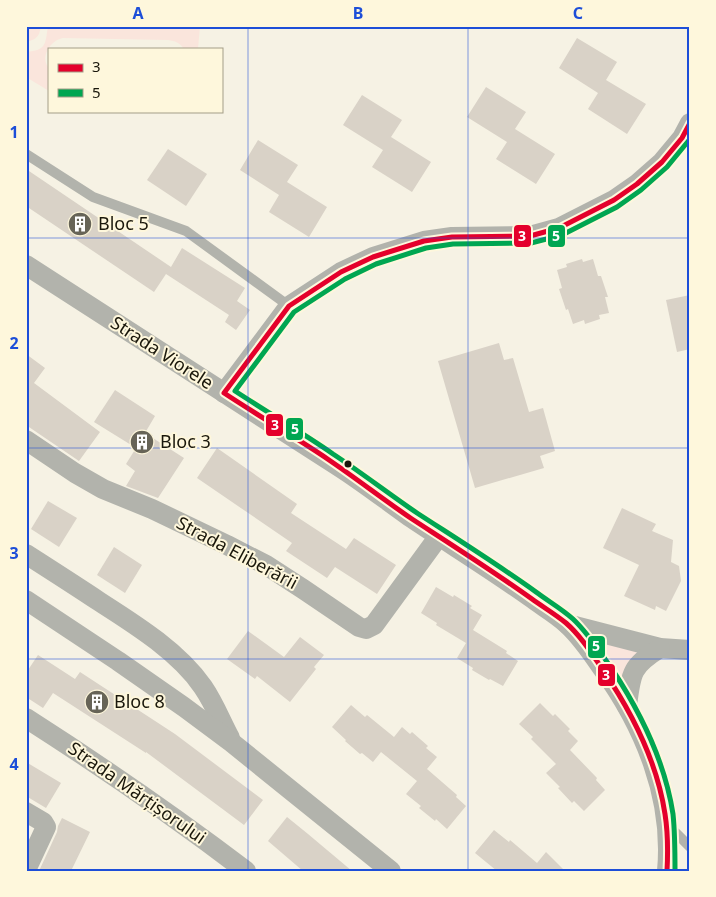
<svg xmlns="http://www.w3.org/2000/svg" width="716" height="897" font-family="'Noto Sans',sans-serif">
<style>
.grass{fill:#fae5dc}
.building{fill:#d9d2c7}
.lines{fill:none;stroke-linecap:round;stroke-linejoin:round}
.lane{stroke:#b2b3ac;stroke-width:10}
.street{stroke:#b2b3ac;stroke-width:20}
.bus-1-casing{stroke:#fef7dc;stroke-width:9}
.bus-2-casing{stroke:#fef7dc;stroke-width:9}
.bus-1{stroke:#e4002b;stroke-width:5}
.bus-2{stroke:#00a651;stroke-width:5}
.grid{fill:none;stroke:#1d4ed8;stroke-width:1;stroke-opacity:0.55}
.bus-dot{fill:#1a170b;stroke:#fef7dc;stroke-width:2}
.labels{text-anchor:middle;stroke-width:4;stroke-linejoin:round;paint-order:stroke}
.poi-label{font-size:18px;fill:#1a170b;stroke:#fef7dc;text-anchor:start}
.street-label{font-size:18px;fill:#1a170b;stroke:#fef7dc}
.line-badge{stroke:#fef7dc;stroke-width:2}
.badge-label{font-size:14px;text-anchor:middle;font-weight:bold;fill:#fff}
.neatline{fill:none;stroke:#1d4ed8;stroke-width:2}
.grid-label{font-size:16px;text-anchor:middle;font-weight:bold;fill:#1d4ed8}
</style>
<rect width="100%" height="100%" fill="#f6f2e4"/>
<!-- grass -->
<g class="grass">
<path d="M 26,26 L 41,26 C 39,37 37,39 26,42 Z"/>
<path d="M 48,26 L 200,26 L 198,49 L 184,49 C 180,43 176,41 168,40 L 63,38 C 52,40 43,52 46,63 C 47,66 48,66 49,70 C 50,77 49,84 49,91 L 26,77 L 26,52 C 47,50 45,44 48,26 Z"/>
<path d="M 592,639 L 641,650 L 622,680 Z"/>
</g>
<!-- building -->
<g class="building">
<path d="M 577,38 L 617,62 L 606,80 L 646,104 L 627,134 L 588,109 L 598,93 L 559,68 Z"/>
<path d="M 486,87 L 526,112 L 515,129 L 555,154 L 536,184 L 496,159 L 507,142 L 467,117 Z"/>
<path d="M 362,95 L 402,120 L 391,137 L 431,162 L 412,192 L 372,167 L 383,150 L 343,125 Z"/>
<path d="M 258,140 L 298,165 L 287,182 L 327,207 L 309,237 L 269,212 L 279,195 L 240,170 Z"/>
<path d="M 168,149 L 207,174 L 186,206 L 147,180 Z"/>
<path d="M 26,169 L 171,267 L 182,248 L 245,288 L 237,301 L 250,310 L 236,330 L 225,322 L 229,315 L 166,274 L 154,292 L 26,206 Z"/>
<path d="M 582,259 L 583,262 L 593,259 L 598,276 L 601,276 L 608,297 L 605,297 L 609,313 L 599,315 L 600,319 L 585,324 L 584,320 L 573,324 L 568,309 L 566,310 L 559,289 L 562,288 L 557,270 L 567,267 L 566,264 Z"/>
<path d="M 690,295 L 690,349 L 677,352 L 666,300 Z"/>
<path d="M 499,343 L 504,360 L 513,358 L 529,412 L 543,408 L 555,451 L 540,456 L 544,468 L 475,488 L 438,361 Z"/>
<path d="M 26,354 L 45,368 L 34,383 L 100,432 L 79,461 L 26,425 Z"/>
<path d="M 115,390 L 155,416 L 145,433 L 184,458 L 158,498 L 126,486 L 135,471 L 126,464 L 136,448 L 94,422 Z"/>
<path d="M 217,448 L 297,504 L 291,513 L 346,549 L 354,538 L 396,565 L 377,594 L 335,567 L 327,578 L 286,551 L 292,543 L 197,478 Z"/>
<path d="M 48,501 L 77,518 L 59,547 L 31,529 Z"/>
<path d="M 622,508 L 656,524 L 652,531 L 673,540 L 671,562 L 679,566 L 681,581 L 666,611 L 656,606 L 655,610 L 624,596 L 639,565 L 603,548 Z"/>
<path d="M 114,547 L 142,565 L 125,593 L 97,575 Z"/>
<path d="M 436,587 L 453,597 L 454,595 L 472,606 L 470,608 L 482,615 L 473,630 L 507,651 L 506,653 L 518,661 L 503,686 L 490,679 L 489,680 L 472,670 L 473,668 L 457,658 L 466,643 L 436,625 L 437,623 L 421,613 Z"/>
<path d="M 248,631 L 284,657 L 300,637 L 324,655 L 314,667 L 316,669 L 290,702 L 257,676 L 255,679 L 227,659 Z"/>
<path d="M 38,655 L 75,679 L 80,672 L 175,734 L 263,800 L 244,825 L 146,752 L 146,753 L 53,693 L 43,708 L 26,697 L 26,673 Z"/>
<path d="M 540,703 L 553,716 L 555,714 L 570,729 L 568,731 L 578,741 L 570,750 L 597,778 L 596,780 L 605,790 L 584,811 L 574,801 L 572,803 L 558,788 L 560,787 L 546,773 L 556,764 L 531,739 L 533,737 L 519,724 Z"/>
<path d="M 351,705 L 365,717 L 367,715 L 394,737 L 402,727 L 410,734 L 412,732 L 428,746 L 426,748 L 437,757 L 427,769 L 457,795 L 456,797 L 466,806 L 447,829 L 436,819 L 435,821 L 419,808 L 421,806 L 406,794 L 417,781 L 381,752 L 373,762 L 362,753 L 360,754 L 345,741 L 346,740 L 332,727 Z"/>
<path d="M 26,762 L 61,783 L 46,808 L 26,796 Z"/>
<path d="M 287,817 L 308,834 L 352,871 L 303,871 L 268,841 Z"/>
<path d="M 62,818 L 90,832 L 71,871 L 39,871 L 57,832 L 58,826 Z"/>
<path d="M 494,830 L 509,842 L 510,840 L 537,863 L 546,852 L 565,871 L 497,871 L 475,853 Z"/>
</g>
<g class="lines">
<!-- lane -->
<g class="lane">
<path d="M 26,154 L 93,197 L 186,231 L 289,306"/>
<path d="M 668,827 L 676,833 L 690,847"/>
</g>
<!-- street -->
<g class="street">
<path d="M 26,265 C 130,333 234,399 338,466 C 363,482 386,500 410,517 C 450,544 491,569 530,597 C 542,606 556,614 567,624 C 580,636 592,653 602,668 C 644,726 674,797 667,871"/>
<path d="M 224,393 L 289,306 L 341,272 L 373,257 L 424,241 L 452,237 L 530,236 L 559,228 L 614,200 L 637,184 L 662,162 L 682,138 L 690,123"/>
<path d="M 26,440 L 75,473 L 103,489 L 152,509 L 227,545 L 266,565 L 303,589 L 359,627 L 366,629 L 374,625 L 439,536"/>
<path d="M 26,554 C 51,570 76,586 100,602 C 136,625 179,652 203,687 C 214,703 221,721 230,738"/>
<path d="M 26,600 L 118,661 L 184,707 L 231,742 L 391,871"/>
<path d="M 567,624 L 660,648 L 690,650"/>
<path d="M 627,706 C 631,673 631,666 660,648"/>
<path d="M 26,718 C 101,766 175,817 246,871"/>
<path d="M 26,812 L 43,822 L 46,827 L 26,870"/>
</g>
<!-- bus-1 casing -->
<g class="bus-1-casing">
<path id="bus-1" d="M 667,871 C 668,852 668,833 665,814 C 657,761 633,714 603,670 C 592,654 581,636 566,623 C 555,614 543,607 532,599 C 493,571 452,545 412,519 C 384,500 357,479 329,460 C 295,437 259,416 224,393 L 289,306 L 341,272 L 373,257 L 424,241 L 452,237 L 530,236 L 559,228 L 614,200 L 637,184 L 662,162 L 682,138 L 690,123"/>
</g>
<!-- bus-2 casing -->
<g class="bus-2-casing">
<path id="bus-2" d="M 675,871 C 675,852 675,833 673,814 C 665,762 641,713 612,669 C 600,652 588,633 573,619 C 562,609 548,601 536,592 C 497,564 457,539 417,513 C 389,494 362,473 333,454 C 301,432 267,412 235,391 L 294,312 L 345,279 L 376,264 L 426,248 L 453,244 L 531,243 L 562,235 L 617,207 L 641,190 L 667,167 L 690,139"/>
</g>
<!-- bus-1 -->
<use href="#bus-1" class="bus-1"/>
<!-- bus-2 -->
<use href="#bus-2" class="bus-2"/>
</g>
<!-- grid -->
<path class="grid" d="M 248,26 L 248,871M 468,26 L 468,871M 26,238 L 690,238M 26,448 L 690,448M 26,659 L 690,659"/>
<!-- icons -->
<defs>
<g id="building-disc" transform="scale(1.25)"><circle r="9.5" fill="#676457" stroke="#fef7dc"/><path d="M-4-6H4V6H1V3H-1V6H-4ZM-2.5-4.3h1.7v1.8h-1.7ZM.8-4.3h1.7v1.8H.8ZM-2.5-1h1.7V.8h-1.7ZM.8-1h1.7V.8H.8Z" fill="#fff"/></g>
</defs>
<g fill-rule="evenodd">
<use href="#building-disc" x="80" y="224"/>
<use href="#building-disc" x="142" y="442"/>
<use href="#building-disc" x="97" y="702"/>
</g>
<!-- markers -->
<circle class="bus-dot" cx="348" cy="464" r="4.5"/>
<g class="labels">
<!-- poi labels -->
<g class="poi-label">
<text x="98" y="230">Bloc 5</text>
<text x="160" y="448">Bloc 3</text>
<text x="114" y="708">Bloc 8</text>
</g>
<!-- street labels -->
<g class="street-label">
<text transform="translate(162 353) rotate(33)" y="6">Strada Viorele</text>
<text transform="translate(237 553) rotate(28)" y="6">Strada Eliberării</text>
<text transform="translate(137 793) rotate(35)" y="6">Strada Mărțișorului</text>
</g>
</g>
<g class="line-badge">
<rect x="513" y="224" width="19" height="24" rx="5" fill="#e4002b"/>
<rect x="547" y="224" width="19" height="24" rx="5" fill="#00a651"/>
<rect x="265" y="413" width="19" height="24" rx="5" fill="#e4002b"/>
<rect x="285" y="417" width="19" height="24" rx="5" fill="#00a651"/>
<rect x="587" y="635" width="19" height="24" rx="5" fill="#00a651"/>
<rect x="597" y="663" width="19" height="24" rx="5" fill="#e4002b"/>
</g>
<g class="badge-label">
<text x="522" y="241">3</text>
<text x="556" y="241">5</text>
<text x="275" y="430">3</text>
<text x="295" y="434">5</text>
<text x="596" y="651">5</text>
<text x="606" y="680">3</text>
</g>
<!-- border -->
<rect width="716" height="897" fill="none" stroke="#fef7dc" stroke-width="55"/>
<!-- legend -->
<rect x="48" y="48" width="175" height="65" fill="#fef7dc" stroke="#a39d88"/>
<rect x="58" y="64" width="25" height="8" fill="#e4002b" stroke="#a39d88"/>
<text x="92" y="72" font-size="15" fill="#1a170b">3</text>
<rect x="58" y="89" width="25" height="8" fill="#00a651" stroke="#a39d88"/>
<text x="92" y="98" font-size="15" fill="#1a170b">5</text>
<rect x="28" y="28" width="660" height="842" class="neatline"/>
<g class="grid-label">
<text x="138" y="19">A</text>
<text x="358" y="19">B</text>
<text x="578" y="19">C</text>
<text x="14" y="138">1</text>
<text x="14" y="349">2</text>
<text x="14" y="559">3</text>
<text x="14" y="770">4</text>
</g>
</svg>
